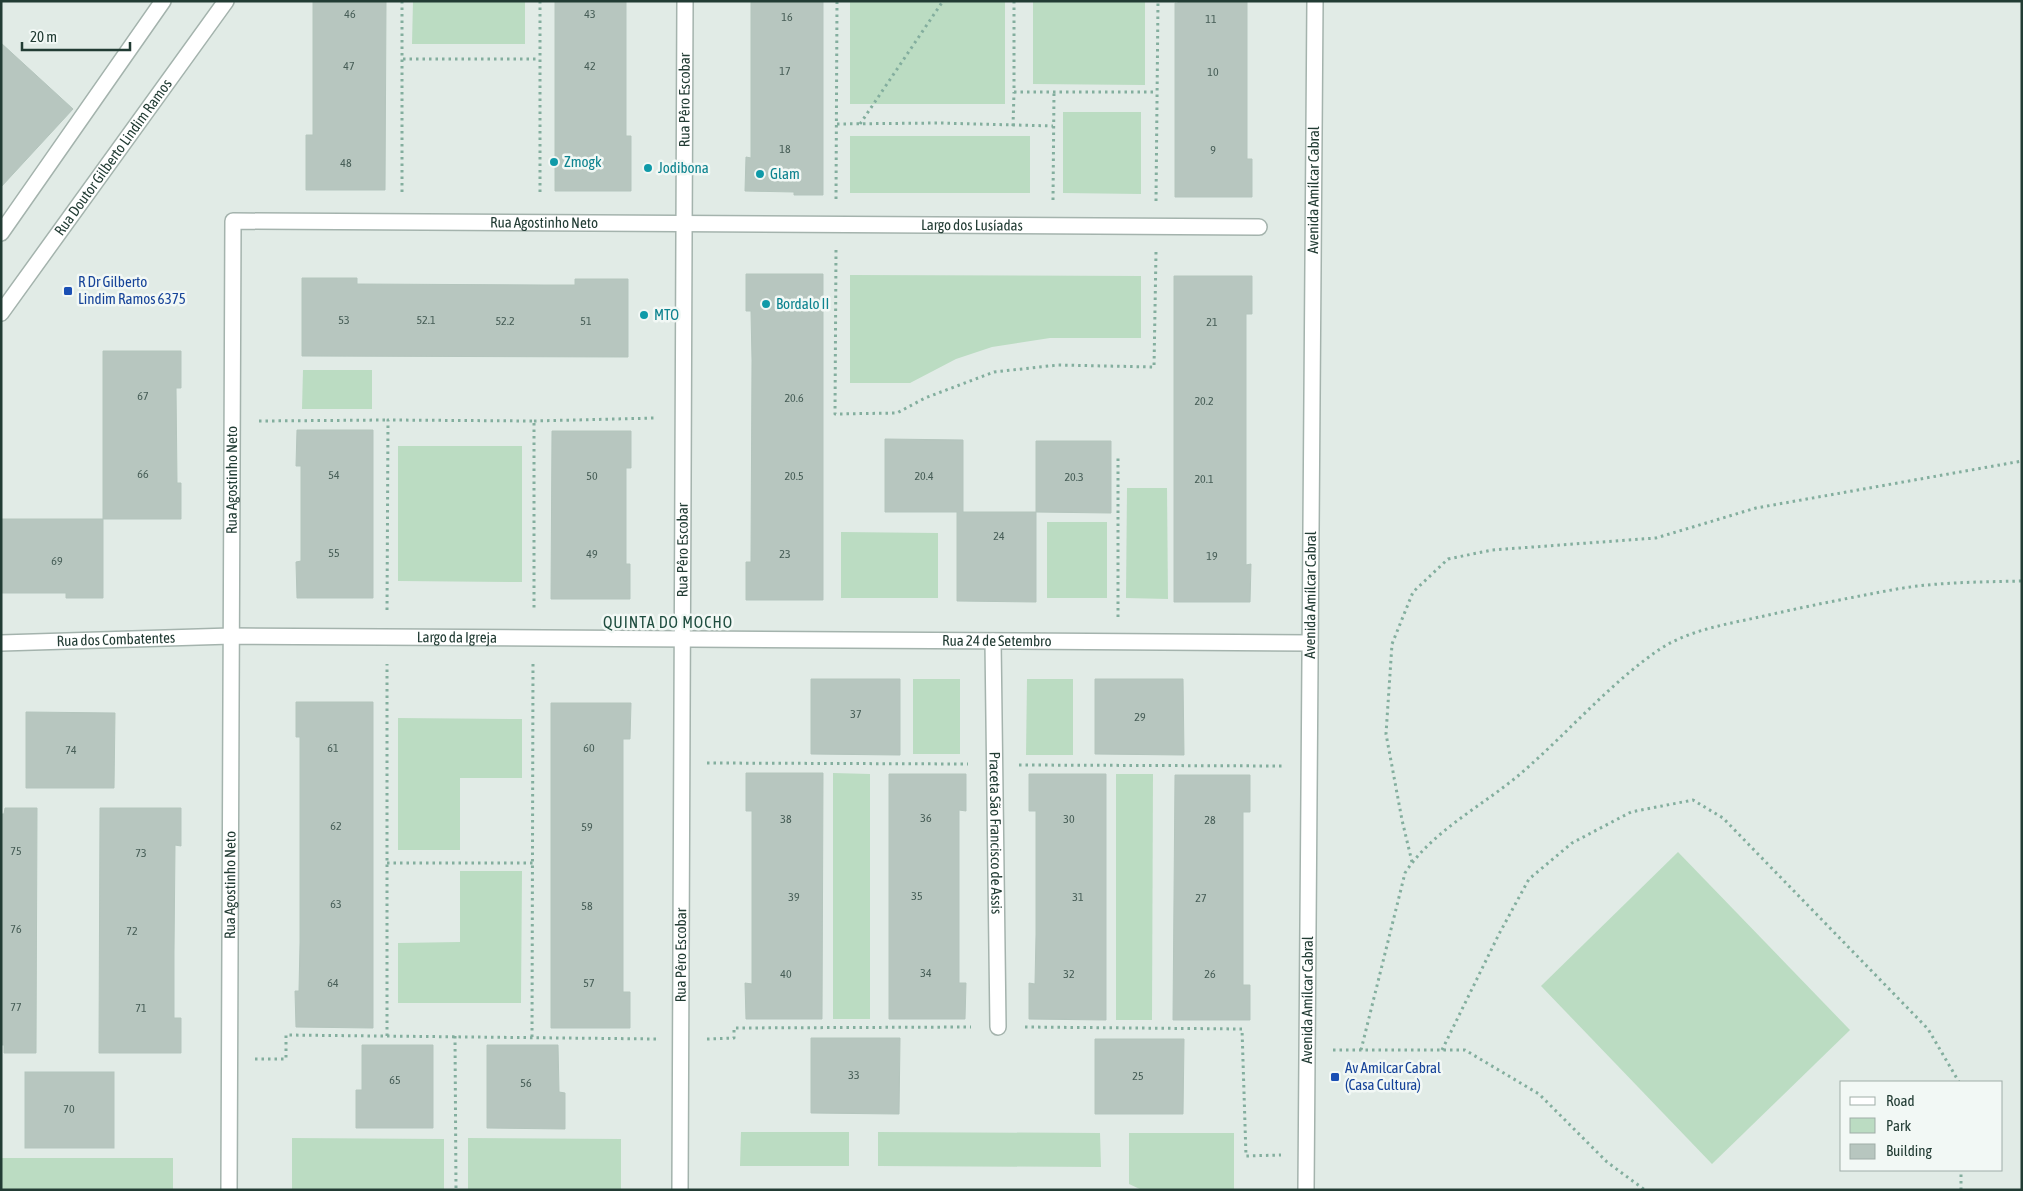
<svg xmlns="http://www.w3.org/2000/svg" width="2023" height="1191" font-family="'Asap Condensed',sans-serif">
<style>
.green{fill:#bbdcc2}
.building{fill:#b7c6bf;stroke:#b4c5bd}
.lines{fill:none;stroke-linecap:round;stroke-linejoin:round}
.minor-casing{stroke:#a4b3ad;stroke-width:18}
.path{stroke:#83ae9e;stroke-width:3;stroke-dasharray:2.5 4;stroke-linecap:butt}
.minor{stroke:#fff;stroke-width:15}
.culture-dot{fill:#0f9aa8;stroke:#f2f8f5;stroke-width:2}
.transit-dot{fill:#1a4fb4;stroke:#f2f8f5;stroke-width:2}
.labels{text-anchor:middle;stroke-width:5;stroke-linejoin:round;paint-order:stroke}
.number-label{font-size:12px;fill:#475e57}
.street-label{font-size:15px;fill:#223c34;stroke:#f2f8f5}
.culture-label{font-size:15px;fill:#0d838f;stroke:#f2f8f5;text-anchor:start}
.transit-label{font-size:15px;fill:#164399;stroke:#f2f8f5;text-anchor:start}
.neighbourhood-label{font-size:16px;letter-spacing:1px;fill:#1f4d3f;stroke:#f2f8f5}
</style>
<rect width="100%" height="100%" fill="#e1ebe6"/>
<!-- green -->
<g class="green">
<path d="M 413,1 L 525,1 L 525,44 L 412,44 Z"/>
<rect x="850" y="1" width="155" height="103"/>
<path d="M 1033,1 L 1145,1 L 1145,85 L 1033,84 Z"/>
<path d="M 1063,112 L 1141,112 L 1141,194 L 1063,193 Z"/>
<rect x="850" y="136" width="180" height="57"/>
<path d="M 850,275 L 1141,276 L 1141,338 L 1050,338 L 992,347 L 956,359 L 910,383 L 850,383 Z"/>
<path d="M 303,370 L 372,370 L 372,409 L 302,409 Z"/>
<path d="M 398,446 L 522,446 L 522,582 L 398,581 Z"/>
<path d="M 1127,488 L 1167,488 L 1168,599 L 1126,598 Z"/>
<rect x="1047" y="522" width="60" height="76"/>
<path d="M 841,532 L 938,533 L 938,598 L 841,598 Z"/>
<rect x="913" y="679" width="47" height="75"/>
<path d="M 1027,679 L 1073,679 L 1073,755 L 1026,755 Z"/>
<path d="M 398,718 L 522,719 L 522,778 L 460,778 L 460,850 L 398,850 Z"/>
<path d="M 833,773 L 870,774 L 870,1019 L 833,1019 Z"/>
<path d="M 1116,774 L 1153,774 L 1152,1020 L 1116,1020 Z"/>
<path d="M 1678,852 L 1850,1030 L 1712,1164 L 1541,986 Z"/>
<path d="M 460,871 L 522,871 L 521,1003 L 398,1003 L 398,943 L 460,942 Z"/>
<path d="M 741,1132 L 849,1132 L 849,1166 L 740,1166 Z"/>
<path d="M 878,1132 L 1100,1133 L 1101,1167 L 878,1166 Z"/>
<path d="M 1129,1133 L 1234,1133 L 1234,1190 L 1142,1190 L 1129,1184 Z"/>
<path d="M 292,1138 L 444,1139 L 444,1190 L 292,1190 Z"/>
<path d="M 468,1138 L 621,1139 L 621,1190 L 468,1190 Z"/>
<rect x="1" y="1158" width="172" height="32"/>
</g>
<!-- building -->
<g class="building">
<path d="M 313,1 L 386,1 L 385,190 L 306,190 L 306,135 L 313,135 Z"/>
<path d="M 555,1 L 626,1 L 626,136 L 631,136 L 631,191 L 555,191 Z"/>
<path d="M 751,1 L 823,1 L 823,195 L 794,195 L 794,192 L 745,191 L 746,157 L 751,158 Z"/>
<path d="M 1178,1 L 1247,1 L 1247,159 L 1252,159 L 1252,197 L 1175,197 L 1175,3 L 1178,3 Z"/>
<path d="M 1,43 L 73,109 L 1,187 Z"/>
<path d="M 746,274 L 823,274 L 823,600 L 746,600 L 746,562 L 751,562 L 752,360 L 751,311 L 746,311 Z"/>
<path d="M 1174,276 L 1252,276 L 1252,314 L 1246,314 L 1246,565 L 1251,564 L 1250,602 L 1174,602 Z"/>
<path d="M 302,278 L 357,278 L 357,284 L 544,285 L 575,285 L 575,279 L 628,279 L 628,357 L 302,356 Z"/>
<path d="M 103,351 L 181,351 L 181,388 L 176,388 L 177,483 L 181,483 L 181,519 L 103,519 Z"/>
<path d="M 297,430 L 373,430 L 373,598 L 297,598 L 296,562 L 301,561 L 301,466 L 296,466 Z"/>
<path d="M 552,431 L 631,431 L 631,468 L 626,468 L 626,564 L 630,564 L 630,599 L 551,599 Z"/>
<path d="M 885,439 L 963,440 L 963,512 L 1036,512 L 1036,602 L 957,601 L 957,512 L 885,512 Z"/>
<path d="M 1036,441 L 1111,441 L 1111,513 L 1036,512 Z"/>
<path d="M 1,519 L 103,519 L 103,598 L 66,598 L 66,593 L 1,593 Z"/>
<path d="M 811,679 L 900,679 L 900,755 L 811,754 Z"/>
<path d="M 1095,679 L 1183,679 L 1184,755 L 1095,754 Z"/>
<path d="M 296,702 L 373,702 L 373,1028 L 296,1027 L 295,991 L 299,991 L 300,943 L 300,737 L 296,737 Z"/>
<path d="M 551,703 L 631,703 L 630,739 L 623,739 L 623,992 L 630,992 L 630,1028 L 551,1028 Z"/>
<path d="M 26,712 L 115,713 L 114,788 L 26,788 Z"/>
<path d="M 746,773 L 823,773 L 822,1019 L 746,1019 L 745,983 L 752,984 L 752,811 L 746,811 Z"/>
<path d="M 889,774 L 966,774 L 966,811 L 959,810 L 959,983 L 966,983 L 965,1019 L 889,1019 Z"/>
<path d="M 1029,774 L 1106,774 L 1106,1020 L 1029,1019 L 1029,983 L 1035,984 L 1036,935 L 1036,811 L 1029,811 Z"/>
<path d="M 1175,775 L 1250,775 L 1250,812 L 1243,812 L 1243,985 L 1250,985 L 1250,1020 L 1173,1020 Z"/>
<path d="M 5,808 L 37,808 L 36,1053 L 4,1053 L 4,1045 L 1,1045 L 1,814 L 4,814 Z"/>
<path d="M 100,808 L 181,808 L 181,846 L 175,845 L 174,951 L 174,1018 L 181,1018 L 181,1053 L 99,1053 Z"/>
<path d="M 811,1038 L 900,1038 L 899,1114 L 811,1113 Z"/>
<path d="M 1095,1039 L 1184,1039 L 1183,1114 L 1095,1114 Z"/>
<path d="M 362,1045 L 433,1045 L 433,1128 L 356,1128 L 356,1090 L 362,1090 Z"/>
<path d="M 487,1045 L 558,1045 L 559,1092 L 565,1093 L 565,1129 L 487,1128 Z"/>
<rect x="25" y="1072" width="89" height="76"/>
</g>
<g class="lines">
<!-- minor casing -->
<g class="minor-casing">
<g id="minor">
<path d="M 1,233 L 163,1"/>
<path id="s1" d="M 1,313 L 226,1"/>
<path id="s2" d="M 993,641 L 998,1027"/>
<path id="s3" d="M 1,643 L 231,636 L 1310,643"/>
<path id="s4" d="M 229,1190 L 233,221 L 1259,227"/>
<path id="s5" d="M 680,1190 L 685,1"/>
<path id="s6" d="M 1306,1190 L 1315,1"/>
</g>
</g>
<!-- path -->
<g class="path">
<path d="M 402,1 L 402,196"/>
<path d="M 540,1 L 540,196"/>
<path d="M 1014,1 L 1014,92 L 1157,92"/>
<path d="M 403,59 L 539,59"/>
<path d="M 837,124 L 939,123 L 1053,126"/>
<path d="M 860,124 L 943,1"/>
<path d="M 1013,126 L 1014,92"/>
<path d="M 836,199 L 837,1"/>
<path d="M 1053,200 L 1054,92"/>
<path d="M 1156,201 L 1158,1"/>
<path d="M 836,250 L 835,414 L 897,413 L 925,398 L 994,372 L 1058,365 L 1154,367 L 1156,252"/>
<path d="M 259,421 L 388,420"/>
<path d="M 534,421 L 656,418"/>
<path d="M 387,610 L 388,420 L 534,421 L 534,611"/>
<path d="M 1118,617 L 1118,455"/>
<path d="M 707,763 L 968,764"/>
<path d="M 1019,765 L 1283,766"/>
<path d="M 1412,862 L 1402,820 L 1386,734 L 1392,644 L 1413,592 L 1448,559 L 1492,550 L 1656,538 L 1756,508 L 2022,461"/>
<path d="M 387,863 L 533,863"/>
<path d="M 1025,1027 L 1242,1029 L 1246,1156 L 1281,1155"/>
<path d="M 387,1036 L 387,664"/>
<path d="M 455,1036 L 456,1190"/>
<path d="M 532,1037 L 533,663"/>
<path d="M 707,1039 L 734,1038 L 734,1028 L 971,1027"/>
<path d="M 1333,1050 L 1465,1050 L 1539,1094 L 1607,1162 L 1645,1190"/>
<path d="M 1361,1050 L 1405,873 C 1431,832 1482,806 1519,775 C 1566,735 1606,687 1657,651 C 1687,630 1728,624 1764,616 C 1808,606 1853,597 1897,589 C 1938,582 1980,582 2022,581"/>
<path d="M 1442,1050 L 1499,934 L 1529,879 L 1572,843 L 1631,812 L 1693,800 L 1723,818 L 1928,1029 L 1959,1082"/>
<path d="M 255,1059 L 286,1059 L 286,1035 L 656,1039"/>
<path d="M 1961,1190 L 1961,1170"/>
</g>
<!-- minor -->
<use href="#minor" class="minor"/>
</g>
<!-- markers -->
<g class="culture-dot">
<circle cx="554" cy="162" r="5"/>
<circle cx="648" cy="168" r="5"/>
<circle cx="760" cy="174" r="5"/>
<circle cx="766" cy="304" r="5"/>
<circle cx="644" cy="315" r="5"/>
</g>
<g class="transit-dot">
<rect x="63" y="286" width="10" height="10" rx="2.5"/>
<rect x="1330" y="1072" width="10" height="10" rx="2.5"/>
</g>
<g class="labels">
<!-- number labels -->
<g class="number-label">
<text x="350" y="18">46</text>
<text x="590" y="18">43</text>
<text x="787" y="21">16</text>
<text x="1211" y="23">11</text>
<text x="349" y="70">47</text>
<text x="590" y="70">42</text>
<text x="785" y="75">17</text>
<text x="1213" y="76">10</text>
<text x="785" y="153">18</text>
<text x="1213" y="154">9</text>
<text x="346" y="167">48</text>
<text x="344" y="324">53</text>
<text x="426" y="324">52.1</text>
<text x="505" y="325">52.2</text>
<text x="586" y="325">51</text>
<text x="1212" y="326">21</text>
<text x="143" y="400">67</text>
<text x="794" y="402">20.6</text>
<text x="1204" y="405">20.2</text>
<text x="143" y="478">66</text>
<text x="334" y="479">54</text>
<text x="592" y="480">50</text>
<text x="794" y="480">20.5</text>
<text x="924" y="480">20.4</text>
<text x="1074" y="481">20.3</text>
<text x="1204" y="483">20.1</text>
<text x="999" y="540">24</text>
<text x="334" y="557">55</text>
<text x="592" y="558">49</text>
<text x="785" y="558">23</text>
<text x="1212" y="560">19</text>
<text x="57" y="565">69</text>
<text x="856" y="718">37</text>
<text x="1140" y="721">29</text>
<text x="333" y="752">61</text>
<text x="589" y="752">60</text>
<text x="71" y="754">74</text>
<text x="926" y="822">36</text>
<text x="786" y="823">38</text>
<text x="1069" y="823">30</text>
<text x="1210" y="824">28</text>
<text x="336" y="830">62</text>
<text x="587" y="831">59</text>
<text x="16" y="855">75</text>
<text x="141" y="857">73</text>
<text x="917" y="900">35</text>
<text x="794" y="901">39</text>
<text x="1078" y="901">31</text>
<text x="1201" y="902">27</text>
<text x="336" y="908">63</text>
<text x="587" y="910">58</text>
<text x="16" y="933">76</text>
<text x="132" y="935">72</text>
<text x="926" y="977">34</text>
<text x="786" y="978">40</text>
<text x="1069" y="978">32</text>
<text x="1210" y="978">26</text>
<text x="333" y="987">64</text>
<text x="589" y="987">57</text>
<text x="16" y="1011">77</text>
<text x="141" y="1012">71</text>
<text x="854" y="1079">33</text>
<text x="1138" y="1080">25</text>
<text x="395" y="1084">65</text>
<text x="526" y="1087">56</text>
<text x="69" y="1113">70</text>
</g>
<!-- street labels -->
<g class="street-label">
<text dy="5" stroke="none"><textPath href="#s5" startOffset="1090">Rua Pêro Escobar</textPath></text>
<text dy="5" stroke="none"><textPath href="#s1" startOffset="192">Rua Doutor Gilberto Lindim Ramos</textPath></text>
<text dy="5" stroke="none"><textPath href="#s6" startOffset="1000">Avenida Amílcar Cabral</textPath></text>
<text dy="5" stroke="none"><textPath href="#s4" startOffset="1280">Rua Agostinho Neto</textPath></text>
<text dy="5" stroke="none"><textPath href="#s4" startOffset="1708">Largo dos Lusíadas</textPath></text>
<text dy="5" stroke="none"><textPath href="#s4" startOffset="710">Rua Agostinho Neto</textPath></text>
<text dy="5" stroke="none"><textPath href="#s5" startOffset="640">Rua Pêro Escobar</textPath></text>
<text dy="5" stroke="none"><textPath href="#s6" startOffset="595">Avenida Amílcar Cabral</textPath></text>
<text dy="5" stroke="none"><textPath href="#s3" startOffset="456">Largo da Igreja</textPath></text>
<text dy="5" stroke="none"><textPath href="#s3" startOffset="115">Rua dos Combatentes</textPath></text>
<text dy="5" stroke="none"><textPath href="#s3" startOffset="996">Rua 24 de Setembro</textPath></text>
<text dy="5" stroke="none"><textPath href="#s2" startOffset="192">Praceta São Francisco de Assis</textPath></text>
<text dy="5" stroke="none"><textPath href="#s4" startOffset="305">Rua Agostinho Neto</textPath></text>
<text dy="5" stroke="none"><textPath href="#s5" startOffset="235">Rua Pêro Escobar</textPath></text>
<text dy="5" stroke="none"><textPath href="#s6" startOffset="190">Avenida Amílcar Cabral</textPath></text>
</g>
<!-- culture labels -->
<g class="culture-label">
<text x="564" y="167">Zmogk</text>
<text x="658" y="173">Jodibona</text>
<text x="770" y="179">Glam</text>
<text x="776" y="309">Bordalo II</text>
<text x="654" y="320">MTO</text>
</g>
<!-- transit labels -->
<g class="transit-label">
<text x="78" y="287">R Dr Gilberto<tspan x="78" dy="17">Lindim Ramos 6375</tspan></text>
<text x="1345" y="1073">Av Amilcar Cabral<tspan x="1345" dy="17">(Casa Cultura)</tspan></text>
</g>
<!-- neighbourhood labels -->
<g class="neighbourhood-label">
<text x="668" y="628">QUINTA DO MOCHO</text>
</g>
</g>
<!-- border -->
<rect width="2023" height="1191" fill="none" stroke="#223c34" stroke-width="5"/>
<!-- legend -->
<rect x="1840" y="1081" width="162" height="90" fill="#f2f8f5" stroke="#9fada8"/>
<rect x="1850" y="1097" width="25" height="8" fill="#ffffff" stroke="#9fada8"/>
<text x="1886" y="1106" font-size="15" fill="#223c34">Road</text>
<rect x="1850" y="1118" width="25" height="15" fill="#bbdcc2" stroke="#9fada8"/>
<text x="1886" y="1131" font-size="15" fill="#223c34">Park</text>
<rect x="1850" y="1144" width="25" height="15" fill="#b7c6bf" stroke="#9fada8"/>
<text x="1886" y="1156" font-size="15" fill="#223c34">Building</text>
<!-- scale -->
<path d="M22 42v8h108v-8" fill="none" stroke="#223c34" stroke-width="2.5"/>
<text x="30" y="42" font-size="15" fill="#223c34" stroke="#f2f8f5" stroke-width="4" paint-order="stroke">20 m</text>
</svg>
